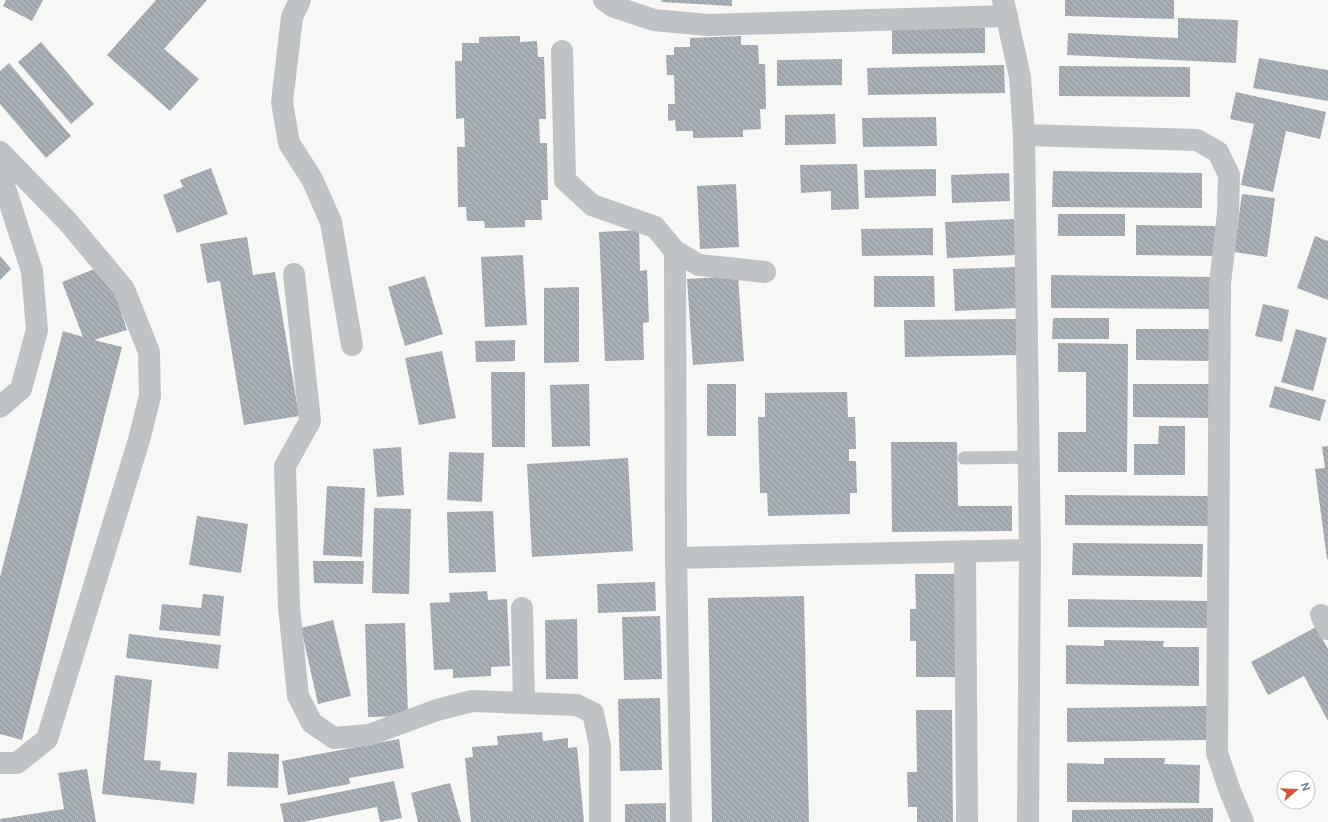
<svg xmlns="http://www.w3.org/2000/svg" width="1328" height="822" font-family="Manrope,sans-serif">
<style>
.building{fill:url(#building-back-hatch)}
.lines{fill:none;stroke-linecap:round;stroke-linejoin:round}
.service{stroke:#bfc3c6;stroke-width:13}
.minor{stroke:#bfc3c6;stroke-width:22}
.tertiary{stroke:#bfc3c6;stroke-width:22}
</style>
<defs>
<pattern id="building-back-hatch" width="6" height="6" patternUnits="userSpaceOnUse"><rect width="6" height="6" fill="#a9b0b5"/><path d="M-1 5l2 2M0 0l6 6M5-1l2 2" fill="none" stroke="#8e9499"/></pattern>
</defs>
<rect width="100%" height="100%" fill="#f7f7f5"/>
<!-- building -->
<g class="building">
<path d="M 6,0 L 43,0 L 32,21 L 3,6 Z"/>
<path d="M 156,0 L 207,0 L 164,49 L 199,79 L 170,111 L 107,55 Z"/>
<path d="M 662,0 L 732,0 L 732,6 L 661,2 Z"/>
<path d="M 1065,0 L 1174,0 L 1174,19 L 1065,16 Z"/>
<path d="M 1178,18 L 1238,20 L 1236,63 L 1067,55 L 1068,33 L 1178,38 Z"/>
<path d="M 892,28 L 985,28 L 985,53 L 892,54 Z"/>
<path d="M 520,36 L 520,42 L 537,41 L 538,57 L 544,57 L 546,119 L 539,119 L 540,143 L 547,143 L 548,200 L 541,200 L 542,220 L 525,220 L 525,227 L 485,228 L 484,221 L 467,221 L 466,207 L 458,207 L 457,147 L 465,147 L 464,118 L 456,119 L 455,61 L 462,61 L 462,43 L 479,43 L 479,37 Z"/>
<path d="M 741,36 L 741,45 L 758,45 L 759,64 L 765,64 L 766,109 L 760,109 L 761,129 L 743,130 L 743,137 L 693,138 L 693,131 L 676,131 L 675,120 L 668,121 L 668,104 L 675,104 L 674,75 L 667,75 L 666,55 L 674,55 L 674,47 L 690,47 L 690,38 Z"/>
<path d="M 41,42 L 94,104 L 71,124 L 18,62 Z"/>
<path d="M 1259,58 L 1328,70 L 1328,101 L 1253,88 Z"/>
<path d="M 842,59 L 842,85 L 777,86 L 777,60 Z"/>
<path d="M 9,63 L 71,136 L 46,158 L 0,104 L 0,71 Z"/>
<path d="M 1004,65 L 1005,93 L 868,95 L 867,68 Z"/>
<path d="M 1059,66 L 1190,67 L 1190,97 L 1059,96 Z"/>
<path d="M 1236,92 L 1326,112 L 1320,139 L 1286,131 L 1273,192 L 1241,185 L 1254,124 L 1230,119 Z"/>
<path d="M 835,114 L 836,144 L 785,145 L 785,115 Z"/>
<path d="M 936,117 L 937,146 L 863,147 L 862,118 Z"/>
<path d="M 857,164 L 859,209 L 831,210 L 831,191 L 801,193 L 800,165 Z"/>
<path d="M 211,168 L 228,214 L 177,233 L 163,195 L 183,187 L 180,180 Z"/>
<path d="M 936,169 L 936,196 L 865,198 L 864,170 Z"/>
<path d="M 1053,171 L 1202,173 L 1202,208 L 1052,207 Z"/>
<path d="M 1009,173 L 1010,201 L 952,203 L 951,175 Z"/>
<path d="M 736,184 L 739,247 L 700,249 L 697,186 Z"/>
<path d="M 1242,194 L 1275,198 L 1267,257 L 1234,252 Z"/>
<rect x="1058" y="214" width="67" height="22"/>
<path d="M 1014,219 L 1016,255 L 947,258 L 945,222 Z"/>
<path d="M 1136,225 L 1218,226 L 1218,256 L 1136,255 Z"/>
<path d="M 933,228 L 933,255 L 862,256 L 861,229 Z"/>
<path d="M 639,230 L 640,271 L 647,270 L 649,322 L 643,323 L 644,360 L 605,361 L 599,232 Z"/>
<path d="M 1315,236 L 1328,241 L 1328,300 L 1297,288 Z"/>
<path d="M 247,237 L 253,275 L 275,272 L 299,416 L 244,425 L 220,281 L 207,283 L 200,244 Z"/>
<path d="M 523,255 L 527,325 L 485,327 L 481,257 Z"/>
<path d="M 0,256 L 11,269 L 0,280 Z"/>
<path d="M 99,267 L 116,296 L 127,330 L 94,340 L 122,347 L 22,740 L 0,734 L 0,577 L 63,331 L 83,337 L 62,282 Z"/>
<path d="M 1017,267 L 1018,308 L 955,311 L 953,269 Z"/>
<path d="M 1051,275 L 1213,277 L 1213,309 L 1051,308 Z"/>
<path d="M 425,276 L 443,334 L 405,346 L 388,287 Z"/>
<path d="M 738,276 L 744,361 L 693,365 L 687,279 Z"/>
<path d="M 874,276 L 934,276 L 935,307 L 874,307 Z"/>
<path d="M 579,287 L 579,362 L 544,363 L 544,288 Z"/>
<path d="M 1263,304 L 1289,310 L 1282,342 L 1255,336 Z"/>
<path d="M 1053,318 L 1109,318 L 1109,339 L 1052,339 Z"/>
<path d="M 1017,319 L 1017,355 L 905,357 L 904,320 Z"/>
<path d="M 1136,329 L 1213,329 L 1213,361 L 1136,360 Z"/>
<path d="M 1296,329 L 1327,338 L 1313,391 L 1281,382 Z"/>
<path d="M 515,340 L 515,361 L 476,362 L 475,341 Z"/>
<path d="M 1058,343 L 1128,344 L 1127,472 L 1058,472 L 1058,432 L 1086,432 L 1086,372 L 1058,372 Z"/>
<path d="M 442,351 L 456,418 L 419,425 L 405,358 Z"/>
<path d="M 491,372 L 525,372 L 525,447 L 492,447 Z"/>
<path d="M 589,384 L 590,446 L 552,447 L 550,385 Z"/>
<rect x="707" y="384" width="29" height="52"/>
<path d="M 1133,384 L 1213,384 L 1212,418 L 1133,417 Z"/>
<path d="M 1275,386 L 1326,400 L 1320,421 L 1269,407 Z"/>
<path d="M 847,392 L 848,417 L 855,417 L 856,449 L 849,449 L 849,461 L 856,461 L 857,493 L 850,493 L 850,514 L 768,516 L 767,493 L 760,493 L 758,417 L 765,417 L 765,393 Z"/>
<path d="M 1159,426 L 1185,426 L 1185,475 L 1134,475 L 1134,444 L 1158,444 Z"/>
<path d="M 891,442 L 957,442 L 958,506 L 1012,506 L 1012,531 L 892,532 Z"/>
<path d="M 1328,446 L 1328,559 L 1327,559 L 1315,469 L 1325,468 L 1322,447 Z"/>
<path d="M 401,447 L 404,495 L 377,497 L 373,449 Z"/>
<path d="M 449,452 L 484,453 L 482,502 L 447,500 Z"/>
<path d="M 628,458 L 633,551 L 532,557 L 527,464 Z"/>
<path d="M 327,486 L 365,488 L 362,557 L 323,555 Z"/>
<path d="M 1065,495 L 1210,496 L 1210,526 L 1065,525 Z"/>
<path d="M 374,508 L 411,509 L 409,594 L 372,593 Z"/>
<path d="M 493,511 L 496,572 L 449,573 L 447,512 Z"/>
<path d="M 197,516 L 248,524 L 241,573 L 189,565 Z"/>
<path d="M 1073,543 L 1203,544 L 1202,577 L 1072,575 Z"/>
<path d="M 313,561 L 364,561 L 363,584 L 314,583 Z"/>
<path d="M 915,574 L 956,574 L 957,677 L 916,677 L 916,641 L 910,641 L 910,609 L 916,609 Z"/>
<path d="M 655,582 L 656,611 L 598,613 L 597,584 Z"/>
<path d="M 487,591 L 488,600 L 507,599 L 510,666 L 491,667 L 491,676 L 453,678 L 453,669 L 434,670 L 430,603 L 450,602 L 449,593 Z"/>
<path d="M 203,594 L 224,596 L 220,636 L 159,630 L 162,604 L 201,608 Z"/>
<path d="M 804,596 L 809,822 L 712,822 L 708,598 Z"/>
<path d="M 1068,599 L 1210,601 L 1209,628 L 1068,627 Z"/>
<path d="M 660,616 L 662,679 L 624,680 L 622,617 Z"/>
<path d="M 577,619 L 578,679 L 546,679 L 545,620 Z"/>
<path d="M 333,620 L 351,696 L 318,704 L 301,628 Z"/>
<path d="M 405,623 L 408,716 L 368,717 L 365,624 Z"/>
<path d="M 1316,627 L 1328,649 L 1328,721 L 1304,676 L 1268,695 L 1251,662 Z"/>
<path d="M 129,634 L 221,645 L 218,669 L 126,658 Z"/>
<path d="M 1104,640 L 1164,641 L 1163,647 L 1199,647 L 1199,686 L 1066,684 L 1066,645 L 1104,646 Z"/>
<path d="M 115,675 L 152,680 L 144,760 L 161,761 L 160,770 L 197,773 L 194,804 L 102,794 Z"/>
<path d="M 660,698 L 662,770 L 620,771 L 618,699 Z"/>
<path d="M 1208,706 L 1208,740 L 1067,742 L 1067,708 Z"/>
<path d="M 916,710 L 952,710 L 953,822 L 917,822 L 917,807 L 908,807 L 907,772 L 917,772 Z"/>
<path d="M 542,732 L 543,741 L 568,738 L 568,748 L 577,747 L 584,822 L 471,822 L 465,758 L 473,757 L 472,747 L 498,745 L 497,736 Z"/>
<path d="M 399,739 L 404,768 L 349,778 L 350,784 L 288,795 L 282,761 Z"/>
<path d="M 228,752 L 279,754 L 278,788 L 227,786 Z"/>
<path d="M 1104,758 L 1165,758 L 1164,764 L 1200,765 L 1199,803 L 1067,802 L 1067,763 L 1104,764 Z"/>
<path d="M 87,769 L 96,822 L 0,822 L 0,819 L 64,809 L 58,773 Z"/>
<path d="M 394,781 L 402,818 L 380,822 L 377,807 L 302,822 L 284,822 L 280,804 Z"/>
<path d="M 450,783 L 461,822 L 418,822 L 411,793 Z"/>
<path d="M 666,803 L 666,822 L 625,822 L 625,804 Z"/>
<path d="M 1213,808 L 1213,822 L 1072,822 L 1072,810 Z"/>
</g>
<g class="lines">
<!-- service -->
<path class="service" d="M 964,458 L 1029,457"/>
<!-- minor -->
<g class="minor">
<path d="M 300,0 L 292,17 L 282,102 L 289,143 L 312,179 L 331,222 L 352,345"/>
<path d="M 604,0 L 612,6 L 654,20 L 708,25 L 1007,16"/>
<path d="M 562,51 L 565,180 L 592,205 L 655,227 L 675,251 L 676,558 L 681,822"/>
<path d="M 1024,135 L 1197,140 L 1218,152 L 1229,175 L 1228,213 L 1220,284 L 1217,753 L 1230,791 L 1243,822"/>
<path d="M 0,152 L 68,222 L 124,289 L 149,352 L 150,396 L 139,440 L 47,739 L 17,763 L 0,763"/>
<path d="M 0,173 L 32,271 L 37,330 L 21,389 L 0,407"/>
<path d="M 675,251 L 699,265 L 765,272"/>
<path d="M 294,274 L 310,421 L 285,466 L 289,607 L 298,696 L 312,723 L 334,738 L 369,735 L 437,710 L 472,701 L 577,705 L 593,713 L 600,746 L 600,822"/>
<path d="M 965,551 L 967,822"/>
<path d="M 676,558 L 1030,550"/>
<path d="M 522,608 L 524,703"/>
<path d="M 1321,615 L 1328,629"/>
</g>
<!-- tertiary -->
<path class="tertiary" d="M 1003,0 L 1020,77 L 1024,135 L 1030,550 L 1028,822"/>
</g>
<!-- north arrow -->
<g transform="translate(1296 790) rotate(71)"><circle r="19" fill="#ffffff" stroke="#c3c9cd"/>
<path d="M0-3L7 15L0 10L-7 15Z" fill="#d65436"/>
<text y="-6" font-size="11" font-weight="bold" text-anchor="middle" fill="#697983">N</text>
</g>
</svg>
